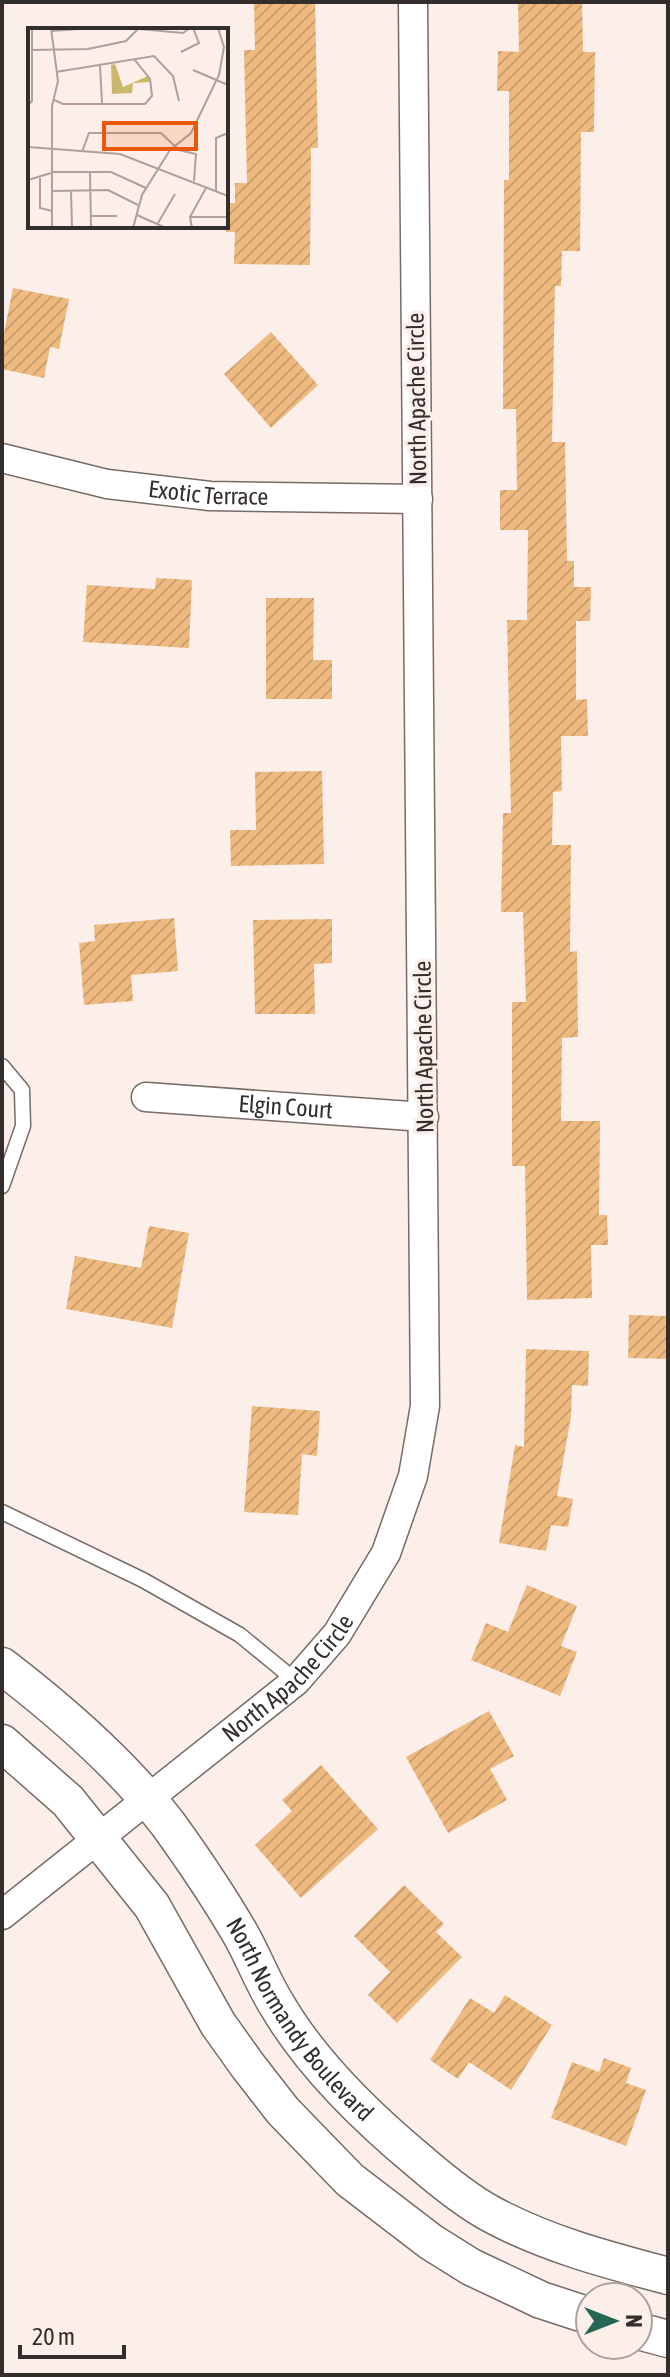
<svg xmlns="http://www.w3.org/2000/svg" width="670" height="2377" font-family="'Asap Condensed',sans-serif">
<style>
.building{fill:url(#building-hatch)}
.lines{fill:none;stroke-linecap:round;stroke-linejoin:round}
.service-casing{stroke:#776b67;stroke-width:17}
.minor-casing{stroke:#776b67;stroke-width:31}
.tertiary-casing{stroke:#776b67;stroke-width:39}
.service{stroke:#fff;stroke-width:14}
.minor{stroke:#fff;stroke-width:28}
.tertiary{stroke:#fff;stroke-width:36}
.labels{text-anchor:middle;stroke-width:7;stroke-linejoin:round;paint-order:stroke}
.street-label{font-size:24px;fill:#332e2c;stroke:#fceee8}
.inset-road{fill:none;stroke:#aca19d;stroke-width:2}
.view{fill:#e8590c;fill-opacity:0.15;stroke:#e8590c;stroke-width:4}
.inset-edge{fill:none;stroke:#332e2c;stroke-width:4}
</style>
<defs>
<pattern id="building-hatch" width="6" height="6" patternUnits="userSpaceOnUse" patternTransform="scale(2)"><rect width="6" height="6" fill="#efba80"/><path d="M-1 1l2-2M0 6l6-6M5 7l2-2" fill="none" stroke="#cda06f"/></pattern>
</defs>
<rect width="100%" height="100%" fill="#fceee8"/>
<!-- building -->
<g class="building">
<path d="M 254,2 L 315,2 L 318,148 L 311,148 L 310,265 L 234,264 L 235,232 L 226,232 L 226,203 L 235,203 L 235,183 L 247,183 L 244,50 L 255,50 Z"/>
<path d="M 518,2 L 582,2 L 583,52 L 595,52 L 594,132 L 581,132 L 580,251 L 562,251 L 561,286 L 555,286 L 552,442 L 565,442 L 567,561 L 574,561 L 574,587 L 591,587 L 590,621 L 576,621 L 576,700 L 587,699 L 588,736 L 561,736 L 562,791 L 553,792 L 552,845 L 571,845 L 570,952 L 577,951 L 578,1037 L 562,1038 L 561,1121 L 600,1121 L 599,1215 L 607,1215 L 608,1245 L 591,1245 L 592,1298 L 527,1300 L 525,1166 L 512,1166 L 512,1002 L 526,1002 L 523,912 L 501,912 L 503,813 L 511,813 L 507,620 L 527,620 L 528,530 L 500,530 L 500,490 L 517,490 L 516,409 L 503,409 L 504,180 L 509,180 L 509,91 L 497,91 L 498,51 L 519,52 Z"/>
<path d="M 13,288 L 69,299 L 59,349 L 50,347 L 44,378 L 2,369 L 2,343 Z"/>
<path d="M 271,332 L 318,385 L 271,428 L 224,374 Z"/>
<path d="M 156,578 L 192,580 L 189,648 L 83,642 L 87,585 L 155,589 Z"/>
<path d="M 266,598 L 314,598 L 313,660 L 332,660 L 332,699 L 266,699 Z"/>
<path d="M 322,771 L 324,864 L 231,866 L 230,830 L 256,830 L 255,772 Z"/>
<path d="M 174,918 L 178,971 L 131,975 L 133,1001 L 84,1005 L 79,943 L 95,941 L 94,925 Z"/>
<path d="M 332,919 L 332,963 L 314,964 L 315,1014 L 255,1014 L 253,920 Z"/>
<path d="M 149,1226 L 189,1233 L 172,1328 L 66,1309 L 75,1256 L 141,1268 Z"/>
<path d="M 629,1315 L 667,1316 L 666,1359 L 628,1358 Z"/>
<path d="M 526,1349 L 589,1351 L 588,1386 L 572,1385 L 571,1416 L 557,1496 L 573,1499 L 568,1527 L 551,1525 L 546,1551 L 499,1543 L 515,1445 L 524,1447 Z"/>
<path d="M 252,1406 L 320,1411 L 317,1456 L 302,1454 L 298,1515 L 244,1512 Z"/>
<path d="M 527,1585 L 577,1606 L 561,1646 L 577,1652 L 560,1696 L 471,1660 L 486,1623 L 508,1632 Z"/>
<path d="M 489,1711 L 514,1756 L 490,1769 L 507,1800 L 448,1833 L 406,1757 Z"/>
<path d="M 321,1765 L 378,1829 L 301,1898 L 255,1845 L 292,1811 L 282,1800 Z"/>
<path d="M 404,1885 L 444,1924 L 436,1932 L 462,1957 L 397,2023 L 368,1995 L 390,1972 L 354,1936 Z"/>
<path d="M 505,1995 L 552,2025 L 511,2090 L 469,2062 L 458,2079 L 430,2060 L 470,1998 L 494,2013 Z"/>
<path d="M 604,2058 L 631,2068 L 626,2083 L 646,2090 L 626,2146 L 551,2118 L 572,2062 L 599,2072 Z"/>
</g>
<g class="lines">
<!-- service casing -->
<g class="service-casing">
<g id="service">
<path d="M 2,1066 L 22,1090 L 23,1126 L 2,1186"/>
<path d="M 2,1512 L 143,1580 L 240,1635 L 296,1681"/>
</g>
</g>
<!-- minor casing -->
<g class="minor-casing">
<g id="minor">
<path id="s1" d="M 2,458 L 107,484 L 210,496 L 418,499"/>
<path id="s2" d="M 146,1097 L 424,1117"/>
<path id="s3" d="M 2,1915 L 296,1681 L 337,1634 L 386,1553 L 413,1476 L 425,1406 L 413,2"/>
</g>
</g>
<!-- tertiary casing -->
<g class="tertiary-casing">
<g id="tertiary">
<path id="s4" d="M 2,1666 C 62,1712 122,1764 168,1824 C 194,1860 219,1897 241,1935 C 254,1958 263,1983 277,2005 C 312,2065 366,2117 419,2161 C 441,2180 465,2200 491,2214 C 546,2244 608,2260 668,2276"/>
<path d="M 2,1743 L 68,1801 L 152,1906 L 218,2024 L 248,2066 L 283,2111 L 350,2180 L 431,2242 L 471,2267 L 541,2300 L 590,2316"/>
<path d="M 638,2331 L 668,2339"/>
</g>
</g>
<!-- service -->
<use href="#service" class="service"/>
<!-- minor -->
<use href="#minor" class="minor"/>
<!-- tertiary -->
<use href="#tertiary" class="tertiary"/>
</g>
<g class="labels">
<!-- street labels -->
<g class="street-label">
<text transform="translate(417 399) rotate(-91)" y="8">North Apache Circle</text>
<text dy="8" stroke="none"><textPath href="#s1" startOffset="210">Exotic Terrace</textPath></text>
<text transform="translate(424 1047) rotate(-91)" y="8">North Apache Circle</text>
<text dy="8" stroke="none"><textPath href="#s2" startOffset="140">Elgin Court</textPath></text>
<text dy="8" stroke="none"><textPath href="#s3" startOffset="372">North Apache Circle</textPath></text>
<text dy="8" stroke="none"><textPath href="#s4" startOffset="466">North Normandy Boulevard</textPath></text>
</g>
</g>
<!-- overview -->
<g transform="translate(28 28)">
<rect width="200" height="200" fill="#fceee8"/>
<path d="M 87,36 L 95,59 L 120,48 L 122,54 L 105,55 L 104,65 L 84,66 L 83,37 Z" fill="#cbb76e"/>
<path class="inset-road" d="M 23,0 L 30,53 L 24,78 L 24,153M 111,1 L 155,5 L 162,0M 23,3 L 65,0M 4,22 L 60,21 L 98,13 L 111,0M 153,24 L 171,15 L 165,0M 72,38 L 74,75M 165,42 L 200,57M 28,44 L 126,28 L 145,48 L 151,73M 26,72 L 35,76 L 117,76 L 124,68 L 122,51 L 106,31M 0,77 L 4,73 L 4,0M 0,119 L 92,126 L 200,168M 54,124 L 61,105 L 133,105 L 151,122 L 168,126 L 166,153M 25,144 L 83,144 L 118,160M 62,144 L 63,200M 12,150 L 12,180 L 24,183M 0,152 L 23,145M 24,153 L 24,200M 25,163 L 80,162 L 110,177M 43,163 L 44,200M 188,164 L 188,110 L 200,105M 109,187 L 138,200M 62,188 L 89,188M 162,189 L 200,189M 130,195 L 147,166M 105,200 L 114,167 L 142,122 L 163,105 L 191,47 L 196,19 L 190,0M 164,200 L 162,189 L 178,160"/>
<path class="view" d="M 76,95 L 168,95 L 168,121 L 76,121 Z"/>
<rect width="200" height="200" class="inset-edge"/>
</g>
<!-- border -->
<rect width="670" height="2377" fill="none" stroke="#332e2c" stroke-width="8"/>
<!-- north arrow -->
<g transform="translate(614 2321) rotate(90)"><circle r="38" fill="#fceee8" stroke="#aca19d" stroke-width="2"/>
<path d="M0-6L14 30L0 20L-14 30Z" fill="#266655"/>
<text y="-12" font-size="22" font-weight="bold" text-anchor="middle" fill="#332e2c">N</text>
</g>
<!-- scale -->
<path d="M20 2345v12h104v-12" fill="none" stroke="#332e2c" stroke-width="4"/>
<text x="32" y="2345" font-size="24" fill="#332e2c" stroke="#fceee8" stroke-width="6" paint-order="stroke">20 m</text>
</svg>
